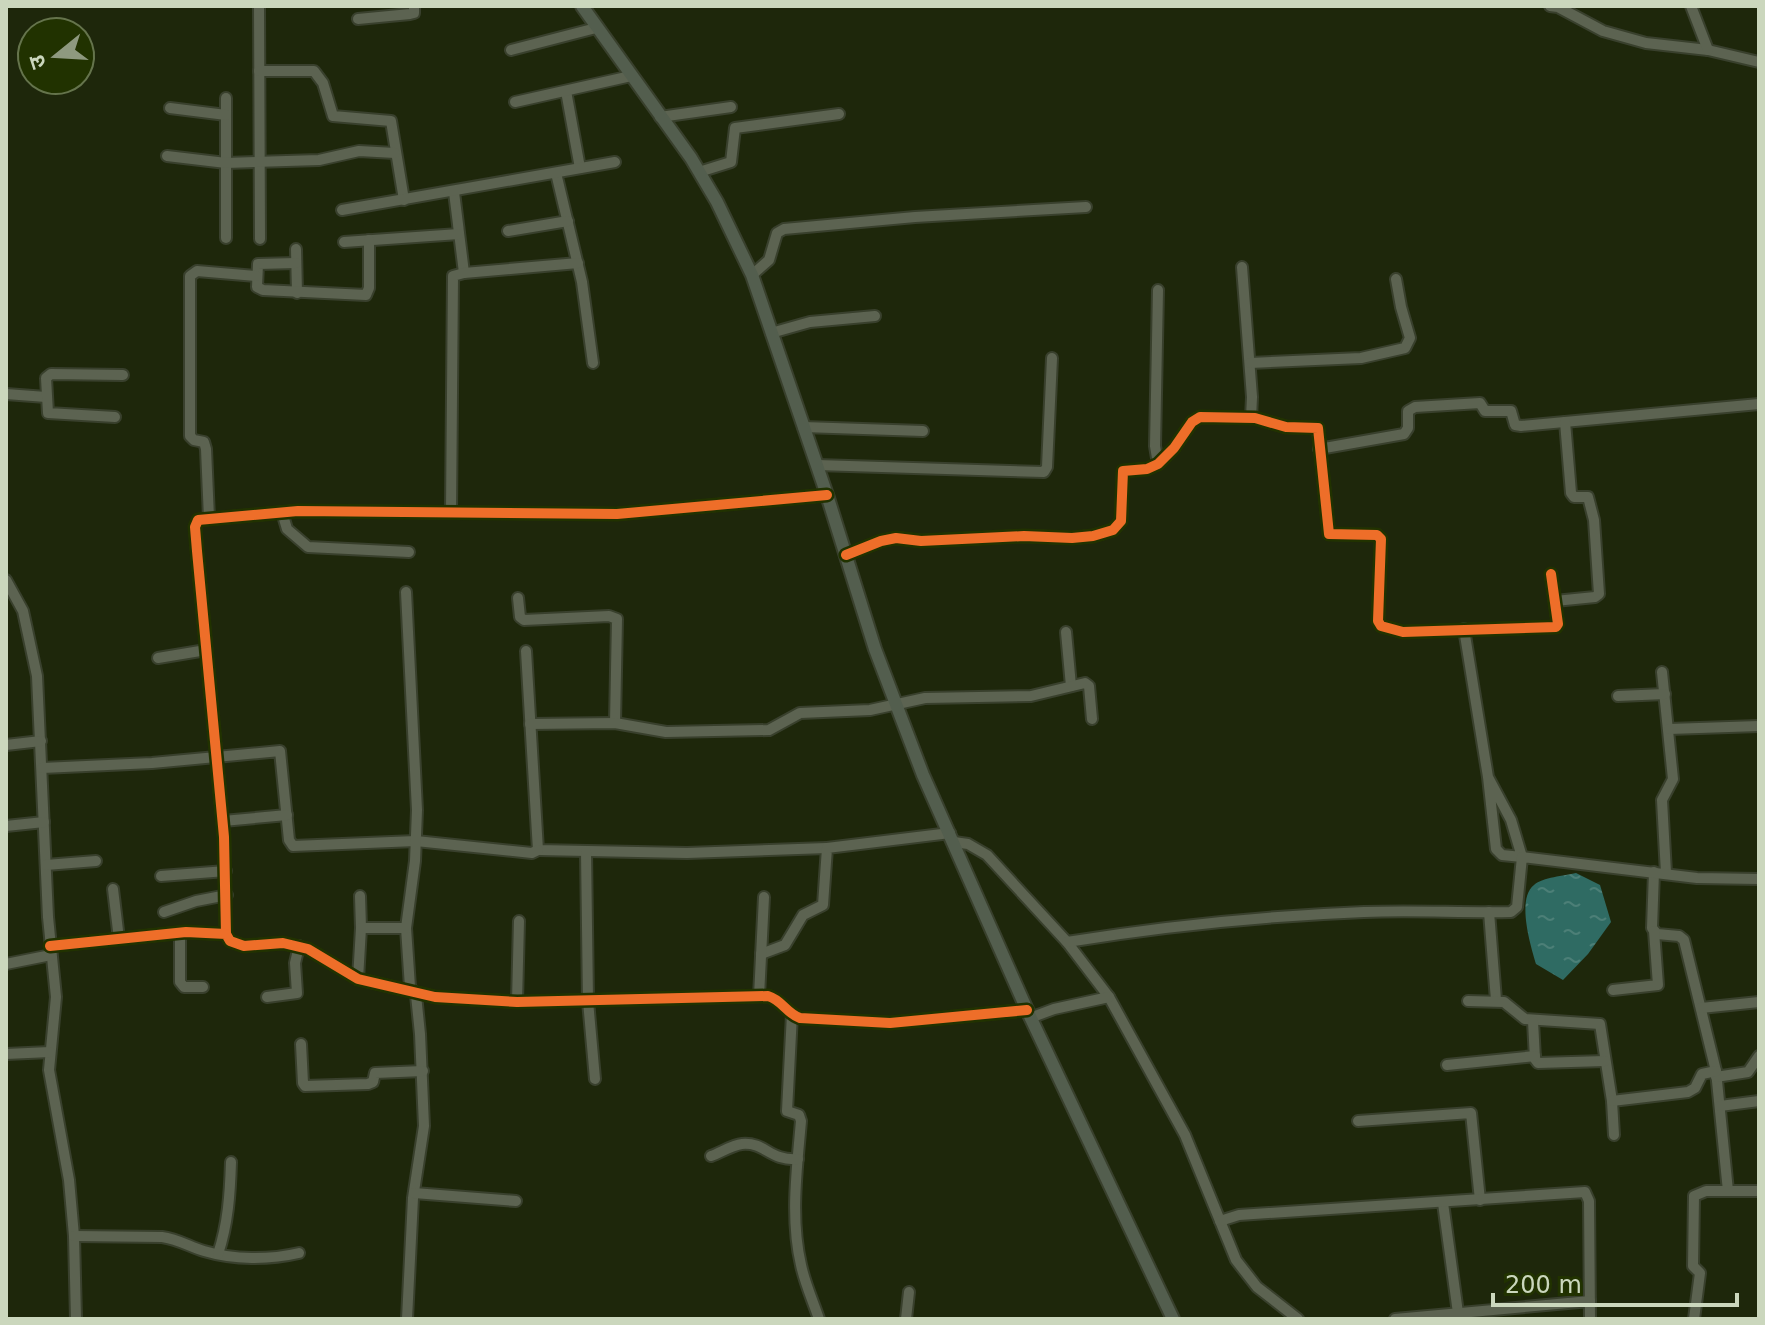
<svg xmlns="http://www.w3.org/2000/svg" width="1765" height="1325" font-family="'DejaVu Sans','Noto Sans Devanagari',sans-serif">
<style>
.water{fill:url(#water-ripples)}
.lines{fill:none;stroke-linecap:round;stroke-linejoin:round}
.minor-casing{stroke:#39402d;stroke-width:14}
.major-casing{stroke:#39402d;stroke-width:16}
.minor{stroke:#5c6351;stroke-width:10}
.major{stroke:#535e4e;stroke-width:12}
.cycleway-casing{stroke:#213200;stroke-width:15}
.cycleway{stroke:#ee6e29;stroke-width:10}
</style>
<defs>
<pattern id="water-ripples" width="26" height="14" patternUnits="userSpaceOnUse" patternTransform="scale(2)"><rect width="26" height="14" fill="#2f6b63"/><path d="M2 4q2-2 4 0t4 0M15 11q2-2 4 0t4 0" fill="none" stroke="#4c7f77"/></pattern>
</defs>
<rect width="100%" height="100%" fill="#1e270b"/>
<!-- water -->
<path class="water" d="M 1576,873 L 1600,885 L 1611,922 L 1588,954 L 1563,980 L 1536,964 C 1531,947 1516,899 1534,885 C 1543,877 1564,876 1576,873 Z"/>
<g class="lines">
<!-- minor casing -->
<g class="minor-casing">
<g id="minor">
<path d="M 259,6 L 260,239"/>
<path d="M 1550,6 L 1558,7 L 1603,31 L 1646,43 L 1708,50 L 1759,62"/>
<path d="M 1691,6 L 1708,50"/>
<path d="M 358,19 L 410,14 L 414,13 L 414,6"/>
<path d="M 511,50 L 596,28"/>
<path d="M 259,71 L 314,71 L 323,83 L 333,116 L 391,121 L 404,200"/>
<path d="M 566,91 L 580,168"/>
<path d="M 226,98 L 226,238"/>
<path d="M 515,102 L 631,76"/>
<path d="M 170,108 L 226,115"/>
<path d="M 660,117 L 731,107"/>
<path d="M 167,156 L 226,163 L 319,160 L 359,151 L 395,153"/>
<path d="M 699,172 L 731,162 L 735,128 L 839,114"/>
<path d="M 556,173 L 582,282 L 593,363"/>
<path d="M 454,192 L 464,273"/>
<path d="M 342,210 L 615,162"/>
<path d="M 508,231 L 568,221"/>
<path d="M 344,242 L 459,234"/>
<path d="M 296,249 L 297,293"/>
<path d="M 296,263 L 258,264 L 257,287 L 263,290 L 366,295 L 369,288 L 369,240"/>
<path d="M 1242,267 L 1252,397 L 1251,418"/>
<path d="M 752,275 L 769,260 L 777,233 L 784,229 L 915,217 L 1086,207"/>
<path d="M 1158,290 L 1155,446 L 1158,464"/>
<path d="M 771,333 L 810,322 L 875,316"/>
<path d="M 1250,363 L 1361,358 L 1405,348 L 1410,338 L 1401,307 L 1396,279"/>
<path d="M 6,394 L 46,397"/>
<path d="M 115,417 L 48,413 L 46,378 L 51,374 L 123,375"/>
<path d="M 803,427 L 923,431"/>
<path d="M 1319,449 L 1404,434 L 1408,428 L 1408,411 L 1415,407 L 1480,403 L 1485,411 L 1511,411 L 1515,425 L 1521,426 L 1759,404"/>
<path d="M 817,465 L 1044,472 L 1047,467 L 1052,358"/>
<path d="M 282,512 L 287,529 L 308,547 L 409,552"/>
<path d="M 451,512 L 453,276 L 464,273 L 578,263"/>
<path d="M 209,518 L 206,449 L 204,442 L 194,440 L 190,436 L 190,276 L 197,271 L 256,276"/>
<path d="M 846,555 L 881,541 L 896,538 L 921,541 L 1024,536 L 1072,538 L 1093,536 L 1113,530 L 1121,521 L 1123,471 L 1147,469 L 1158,464 L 1174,448 L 1192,422 L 1200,417 L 1255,418 L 1286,427 L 1318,428 L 1329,534 L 1377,535 L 1381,539 L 1378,621 L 1381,626 L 1403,632 L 1556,627 L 1558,624 L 1551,574"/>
<path d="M 6,580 L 23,611 L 37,676 L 48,917 L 56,997 L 49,1070 L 69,1180 L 74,1236 L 76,1319"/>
<path d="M 518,598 L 520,617 L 524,620 L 609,616 L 617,619 L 615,723"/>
<path d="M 1555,601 L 1595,597 L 1599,594 L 1594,520 L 1588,497 L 1574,497 L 1571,493 L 1565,422"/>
<path d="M 1464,629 L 1488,777 L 1496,849 L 1502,855 L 1522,857 L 1511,820 L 1488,777"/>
<path d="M 1066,632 L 1071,686"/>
<path d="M 526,651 L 538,850 L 687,853 L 827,848"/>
<path d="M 158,658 L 206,650"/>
<path d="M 1662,672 L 1673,779 L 1662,800 L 1666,873"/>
<path d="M 1618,696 L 1665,694"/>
<path d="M 530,724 L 615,723 L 666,732 L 769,730 L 800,713 L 870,710 L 925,698 L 1031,696 L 1085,683 L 1089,686 L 1092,719"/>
<path d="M 1669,729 L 1759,726"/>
<path d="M 6,745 L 41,741"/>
<path d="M 42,768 L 152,763 L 280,751 L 289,840 L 293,846 L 416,841 L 532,853 L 538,850"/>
<path d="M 223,821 L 287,815"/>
<path d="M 6,826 L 44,822"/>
<path d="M 954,842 L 968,844 L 987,855 L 1067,942 L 1109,997 L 1185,1135 L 1236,1260 L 1257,1287 L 1298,1319"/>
<path d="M 586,851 L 588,1001 L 595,1079"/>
<path d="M 46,865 L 96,861"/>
<path d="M 1654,872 L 1652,928 L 1657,934 L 1679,936 L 1684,940 L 1716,1071 L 1728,1191"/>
<path d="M 161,876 L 226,871"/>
<path d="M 113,889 L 119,939"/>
<path d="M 360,896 L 361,928"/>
<path d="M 164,912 L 196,901 L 227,895"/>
<path d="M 1489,912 L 1496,1000"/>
<path d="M 406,928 L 410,987 L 416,995 L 420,1034 L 424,1126 L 413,1198 L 407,1319"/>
<path d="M 180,933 L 180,982 L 184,987 L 203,987"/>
<path d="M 226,934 L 224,837 L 197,551 L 195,527 L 198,520 L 298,511 L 617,514 L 827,495"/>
<path d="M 1067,942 C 1165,926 1265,916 1364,912 C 1413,910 1462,913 1511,912 L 1517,907 L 1522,857 L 1697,878 L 1759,879"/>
<path d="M 50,946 L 186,932 L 226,934 L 230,941 L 244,946 L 283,943 L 308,949 L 358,979 L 435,997 L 517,1002 L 768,996 C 782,1000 786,1013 800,1018 L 890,1023 L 1027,1010"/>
<path d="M 761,954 L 785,945 L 803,915 L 823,905 L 827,848 L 950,833"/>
<path d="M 6,964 L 51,955"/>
<path d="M 358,979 L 361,928 L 406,928 L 415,861 L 417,810 L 406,592"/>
<path d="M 1613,990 L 1658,985 L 1654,931"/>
<path d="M 759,996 L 764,897"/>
<path d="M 267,997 L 297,993 L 295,963 L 299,946"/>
<path d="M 1468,1001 L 1504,1002 L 1525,1019 L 1600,1024 L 1612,1101 L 1614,1135"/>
<path d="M 517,1002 L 519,921"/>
<path d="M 1701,1008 L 1759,1002"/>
<path d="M 792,1014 L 787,1111 L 799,1115 L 801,1121 C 797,1168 790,1218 801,1265 C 805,1284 813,1301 819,1319"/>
<path d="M 1030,1018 L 1054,1009 L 1109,997"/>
<path d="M 1533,1021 L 1535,1059 L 1538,1063 L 1605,1061"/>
<path d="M 301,1044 L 303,1083 L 305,1086 L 368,1084 L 373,1082 L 375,1073 L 423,1071"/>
<path d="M 6,1054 L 50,1052"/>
<path d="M 1447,1065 L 1535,1056"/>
<path d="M 1716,1077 L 1748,1072 L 1759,1056"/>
<path d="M 1612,1101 L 1688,1092 L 1695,1088 L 1702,1074 L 1716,1071"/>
<path d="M 1720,1106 L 1759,1101"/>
<path d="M 1358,1121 L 1471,1113 L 1480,1200"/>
<path d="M 711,1156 C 720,1153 732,1145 742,1144 C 766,1142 769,1161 798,1159"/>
<path d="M 414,1193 L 516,1201"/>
<path d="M 1443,1203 L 1458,1313"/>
<path d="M 1220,1221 L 1239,1215 L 1585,1192 L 1589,1201 L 1590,1319"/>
<path d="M 74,1236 L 162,1237 C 178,1239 190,1247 204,1251 C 234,1260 269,1260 299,1253"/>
<path d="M 218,1254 C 228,1224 230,1194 231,1162"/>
<path d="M 906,1319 L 909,1292"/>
<path d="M 1395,1319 L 1590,1301"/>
<path d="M 1694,1319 L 1700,1273 L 1693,1266 L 1694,1196 L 1706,1191 L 1759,1191"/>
</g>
</g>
<!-- major casing -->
<g class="major-casing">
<path id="major" d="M 582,6 L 691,158 L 717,202 L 752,275 L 827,495 L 875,649 L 923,775 L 1027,1010 L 1173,1319"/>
</g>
<!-- minor -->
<use href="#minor" class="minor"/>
<!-- major -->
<use href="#major" class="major"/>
<!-- cycleway casing -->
<g class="cycleway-casing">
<g id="cycleway">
<path d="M 846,555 L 881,541 L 896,538 L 921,541 L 1024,536 L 1072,538 L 1093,536 L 1113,530 L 1121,521 L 1123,471 L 1147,469 L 1158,464 L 1174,448 L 1192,422 L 1200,417 L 1255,418 L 1286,427 L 1318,428 L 1329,534 L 1377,535 L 1381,539 L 1378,621 L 1381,626 L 1403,632 L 1556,627 L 1558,624 L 1551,574"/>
<path d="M 226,934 L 224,837 L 197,551 L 195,527 L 198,520 L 298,511 L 617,514 L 827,495"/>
<path d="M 50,946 L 186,932 L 226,934 L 230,941 L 244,946 L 283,943 L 308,949 L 358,979 L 435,997 L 517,1002 L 768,996 C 782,1000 786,1013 800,1018 L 890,1023 L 1027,1010"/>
</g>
</g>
<!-- cycleway -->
<use href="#cycleway" class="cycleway"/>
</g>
<!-- border -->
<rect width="1765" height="1325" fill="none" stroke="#cbd7bd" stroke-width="16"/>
<!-- north arrow -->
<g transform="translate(56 56) rotate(252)"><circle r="38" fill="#213200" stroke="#65744c" stroke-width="2"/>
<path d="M0-6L14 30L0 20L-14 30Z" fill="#8e997f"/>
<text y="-12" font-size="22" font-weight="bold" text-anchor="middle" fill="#cbd7bd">उ</text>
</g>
<!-- scale -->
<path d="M1493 1293v12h244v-12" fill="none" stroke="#cbd7bd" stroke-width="4"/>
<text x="1505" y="1293" font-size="24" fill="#cbd7bd" stroke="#213200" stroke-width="6" paint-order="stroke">200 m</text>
</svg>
